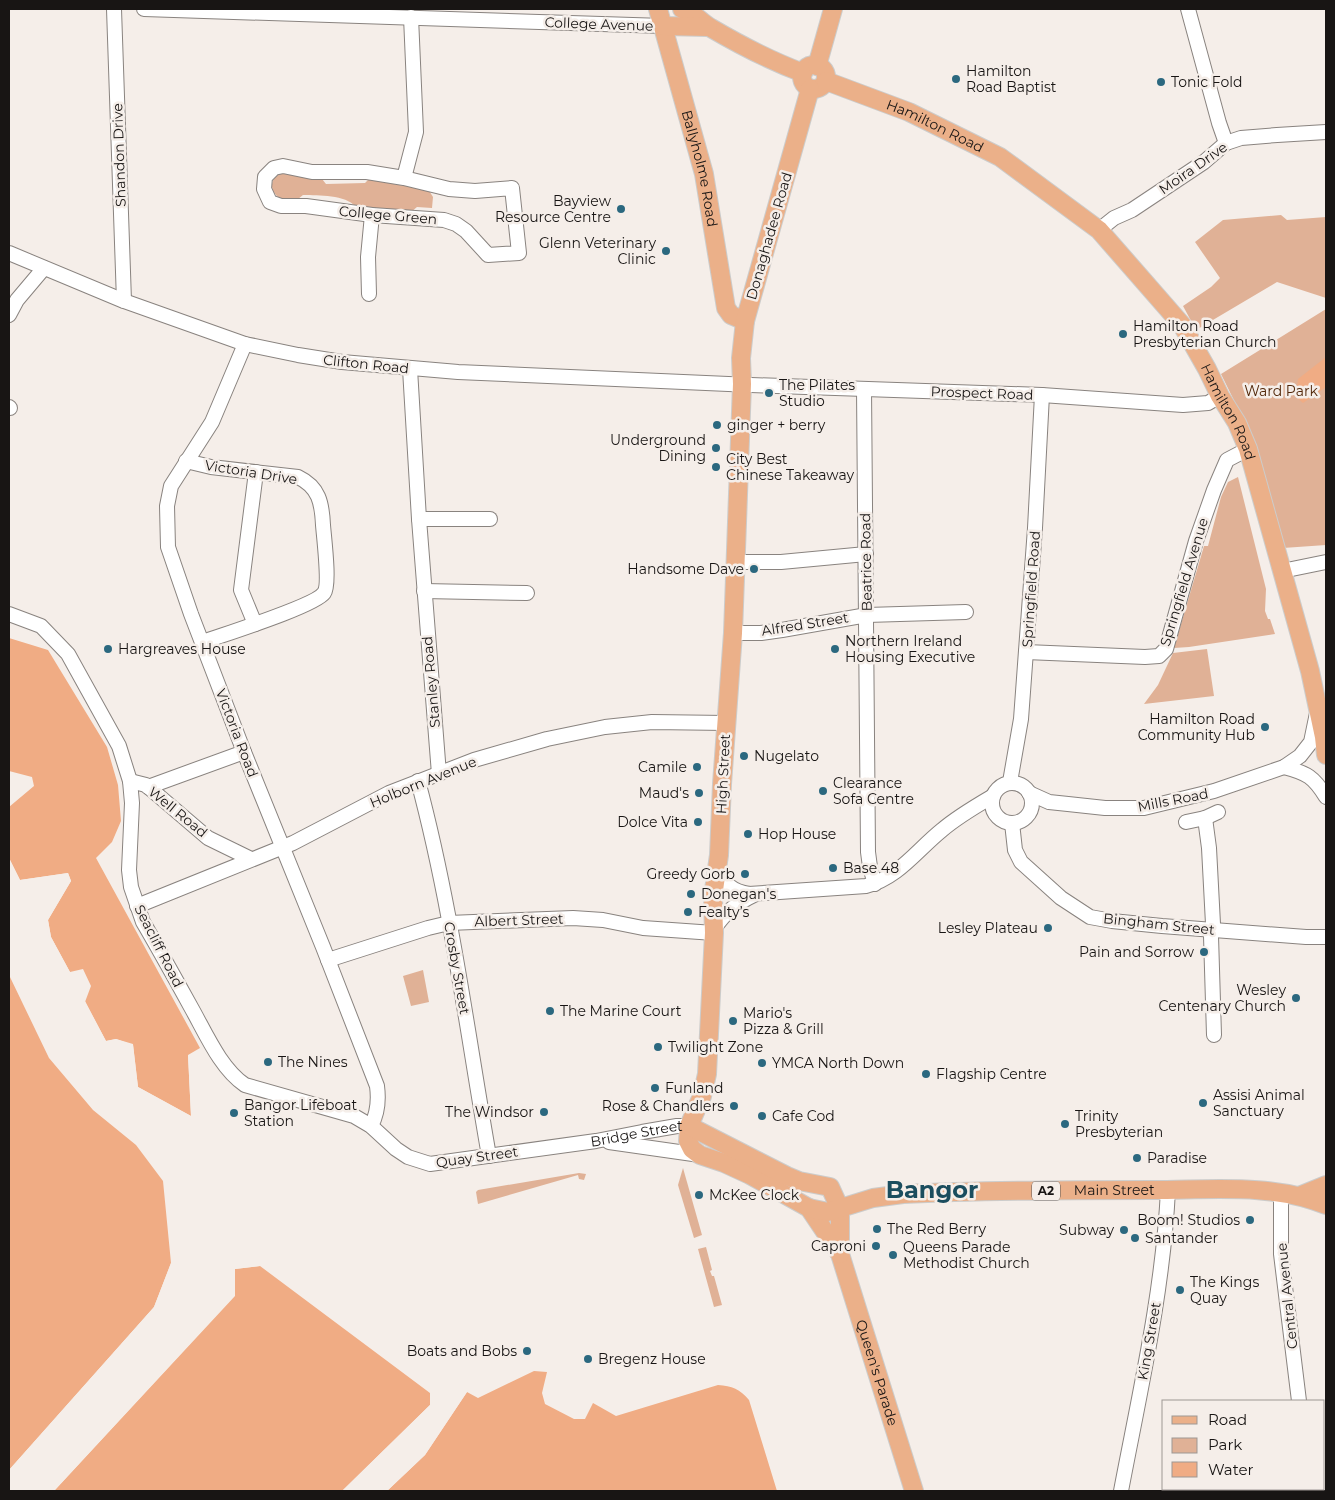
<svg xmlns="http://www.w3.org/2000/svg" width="1335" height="1500" font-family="Montserrat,sans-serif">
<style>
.green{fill:#e0b196}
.water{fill:#f0ac84}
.pier{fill:#f5eee9}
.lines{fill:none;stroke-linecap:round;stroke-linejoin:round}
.minor-casing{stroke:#89837f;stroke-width:16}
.major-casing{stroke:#cccccb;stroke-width:20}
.minor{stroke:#fff;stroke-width:14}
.major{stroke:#ebb089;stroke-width:18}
.poi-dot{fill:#2b687f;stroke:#f5eee9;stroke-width:2}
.labels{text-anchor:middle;stroke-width:5;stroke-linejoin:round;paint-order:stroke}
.shield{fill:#f5eee9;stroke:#5a5654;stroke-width:1}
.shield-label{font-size:12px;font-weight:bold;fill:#181514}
.street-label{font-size:14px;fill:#181514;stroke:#f5eee9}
.poi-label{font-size:14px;fill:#181514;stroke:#f5eee9;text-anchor:start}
.park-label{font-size:14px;fill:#52280a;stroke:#f5eee9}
.town-label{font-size:24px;font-weight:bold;fill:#1b4d5e;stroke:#f5eee9}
</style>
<rect width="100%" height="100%" fill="#f5eee9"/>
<!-- green -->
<g class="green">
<path d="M 280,174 C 294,173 307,179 322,179 L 326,184 L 365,183 L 369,179 L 399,185 L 428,189 L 433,197 L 432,208 L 417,207 L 411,212 L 356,207 C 345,194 319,196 303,195 L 298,199 C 294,200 289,200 285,200 C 272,197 266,181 280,174 Z"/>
<path d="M 1281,215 L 1287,220 L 1326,217 L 1326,298 L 1277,282 L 1196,330 L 1183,306 L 1211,287 L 1220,278 L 1195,242 L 1223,220 Z"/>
<path d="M 1326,309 L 1326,545 L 1283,548 L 1249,431 L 1221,374 Z"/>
<path d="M 1238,477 L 1266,589 L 1265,611 L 1268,619 L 1270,619 L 1275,634 L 1189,647 L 1174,648 L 1204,546 L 1208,546 L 1221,497 L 1228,482 Z"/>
<path d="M 1207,649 L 1214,696 L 1144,704 L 1158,685 L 1173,653 Z"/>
<path d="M 423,970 L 429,1002 L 411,1006 L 403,976 Z"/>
<path d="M 683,1168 L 702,1235 L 694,1238 L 678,1185 Z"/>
<path d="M 579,1173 L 586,1174 L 584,1180 L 579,1179 L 578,1175 L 478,1204 L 476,1192 L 478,1190 Z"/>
<path d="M 706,1247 L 712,1270 L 710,1271 L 712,1276 L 714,1276 L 722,1305 L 714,1307 L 698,1249 Z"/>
</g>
<!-- water -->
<g class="water">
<path d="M 1326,357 L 1326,387 L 1303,403 L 1296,397 L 1298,379 Z"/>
<path d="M 9,638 L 48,650 L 107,747 L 118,785 L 121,821 L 112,842 L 96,858 L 200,1048 L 188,1055 L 191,1116 L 138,1087 L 133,1045 L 116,1039 L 106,1041 L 85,1002 L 91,986 L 83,969 L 70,972 L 51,937 L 48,920 L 71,881 L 68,873 L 20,880 L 9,858 L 9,807 L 34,786 L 32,777 L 9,771 Z"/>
<path d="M 9,975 L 49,1058 L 93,1110 L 136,1145 L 163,1181 L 171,1263 L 154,1307 L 9,1470 Z"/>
<path d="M 260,1266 L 430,1393 L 430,1405 L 342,1491 L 54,1491 L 235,1296 L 235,1269 Z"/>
<path d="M 534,1371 L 547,1372 L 542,1393 L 545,1404 L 574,1419 L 585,1419 L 593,1403 L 616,1416 L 718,1385 C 732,1386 740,1389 749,1400 L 777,1491 L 387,1491 L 425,1455 L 467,1392 L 478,1398 Z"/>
</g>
<!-- pier -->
<g class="pier">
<path d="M 9,858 L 20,880 L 68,873 L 71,881 L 48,920 L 51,937 L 71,974 L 68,973 L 49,938 L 45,920 L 68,880 L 66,876 L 19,882 L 9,864 Z"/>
<path d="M 84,999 L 106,1041 L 116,1039 L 133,1044 L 138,1087 L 191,1116 L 188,1055 L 191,1057 L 193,1118 L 190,1118 L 136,1089 L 130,1046 L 116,1042 L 105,1043 L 83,1003 Z"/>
<path d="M 172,1253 L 173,1264 L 156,1308 L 9,1472 L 9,1470 L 154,1307 L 171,1263 Z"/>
<path d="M 260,1263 L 260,1266 L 235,1269 L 235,1295 L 54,1491 L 52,1491 L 233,1295 L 233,1267 Z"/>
<path d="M 464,1392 L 467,1392 L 425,1455 L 387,1491 L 385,1491 L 423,1454 Z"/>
<path d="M 430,1393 L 433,1393 L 432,1407 L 346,1491 L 342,1491 L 430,1405 Z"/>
</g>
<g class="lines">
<!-- minor casing -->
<g class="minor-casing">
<g id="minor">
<path d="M 114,9 L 124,301"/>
<path d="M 144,9 L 664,26"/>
<path d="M 1188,9 L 1219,123 L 1226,143"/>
<path d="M 404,178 L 367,172 L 312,172 L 283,166 L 274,168 L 265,177 L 264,189 L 270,202 L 281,206 L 306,206 L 372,215 L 444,220 L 456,224 L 466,231 L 488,255 L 519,253 L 512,188 L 475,191 L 449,189 L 404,178 L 416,132 L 411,17"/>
<path d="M 1099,230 L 1114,218 L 1132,210 L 1204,162 L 1226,143 L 1241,138 L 1277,135 L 1326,132"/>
<path d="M 9,253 L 124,301 L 245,344 L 298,355 L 342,362 L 458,372 L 751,385 L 1042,395 L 1183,405 L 1208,403 L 1220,396"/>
<path d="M 369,294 L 368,257 L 372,215"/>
<path d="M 9,315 L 17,300 L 44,268"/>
<path d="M 245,344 L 212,422 L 171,486 L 167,506 L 168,547 L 191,614 L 244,752 L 323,947 L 377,1086 C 379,1101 378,1113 371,1126"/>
<path d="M 410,369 L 419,519 L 439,774"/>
<path d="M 864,389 L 868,852 L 870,867 L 875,884"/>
<path d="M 9,407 L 10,408"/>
<path d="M 186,461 L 211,467 L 298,477 C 319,487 322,503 323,525 C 324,538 330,585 324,593 C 315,606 222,635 203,642"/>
<path d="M 419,519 L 490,519"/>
<path d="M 736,562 L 781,562 L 866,554"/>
<path d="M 1282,571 L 1326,562"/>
<path d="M 424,591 L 527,593"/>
<path id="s1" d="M 9,614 L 41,626 L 68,654 L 119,746 L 130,781 L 132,803 L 129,870 L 131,887 L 143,922 C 160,951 176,980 192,1009 C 206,1034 221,1069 245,1085 L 354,1116 L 371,1126 L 396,1149 L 408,1157 L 430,1164 L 596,1141 L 642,1132 L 677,1126 L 689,1126"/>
<path d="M 255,624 L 241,590 L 256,472"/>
<path d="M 733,633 L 761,633 L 782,630 L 867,615 L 966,612"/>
<path d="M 1026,652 L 1145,657 L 1159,656 L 1166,649 L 1196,541 L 1214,490 L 1227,460 L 1248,449"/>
<path d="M 1284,767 C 1307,773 1314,777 1326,797"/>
<path d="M 130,781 L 146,785 L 208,838 L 251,859"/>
<path d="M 418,781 C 451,904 467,1031 489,1156"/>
<path d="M 1010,782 L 1021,719 L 1035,528 L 1042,395"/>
<circle cx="1012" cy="803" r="20"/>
<path d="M 148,787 L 244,752"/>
<path d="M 1029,793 L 1049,802 L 1068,804 L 1105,808 L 1144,808 L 1214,791 L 1284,767 L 1300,756 L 1311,742 L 1317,713"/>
<path d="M 1205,818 L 1209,848 L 1213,924 L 1211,936 L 1214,1035"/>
<path d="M 1186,822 L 1205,818 L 1218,812"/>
<path d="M 1012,823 L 1015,850 L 1021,862 L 1061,898 L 1090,917 L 1112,921 L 1162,926 L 1306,937 L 1326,937"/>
<path d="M 717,868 C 724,884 732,891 749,894 L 866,886 C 898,878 917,850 942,830 C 957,817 976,806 993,796"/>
<path d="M 137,906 L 293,843 L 389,793 L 474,760 L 547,739 L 605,727 L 652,722 L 726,723"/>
<path d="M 714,929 C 725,912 737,903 756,894"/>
<path d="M 328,960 L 428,928 L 449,923 L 573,918 L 603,920 L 643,928 L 714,933"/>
<path d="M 609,1142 L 700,1155"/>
<path d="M 1286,1193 L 1281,1201 L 1281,1254 L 1299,1401"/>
<path d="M 1309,1489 L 1310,1491"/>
<path d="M 1121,1491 C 1140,1391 1163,1292 1168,1190"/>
</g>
</g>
<!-- major casing -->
<g class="major-casing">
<g id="major">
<path id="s2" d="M 658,9 L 704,174 L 726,308 L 731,315 L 745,321"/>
<path d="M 682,9 C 694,12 700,22 711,28 C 740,45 771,61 803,73"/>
<path d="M 664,26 L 708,27"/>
<circle cx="814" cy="77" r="12"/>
<path d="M 817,66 L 833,9"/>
<path id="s3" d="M 826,81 L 909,112 L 1000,157 L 1099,230 L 1182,325 L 1207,369 L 1220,396 L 1237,423 L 1248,449 L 1310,671 L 1324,737 L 1326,755"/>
<path id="s4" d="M 810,89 L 745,321 L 741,358 L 742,384 L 733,633 L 722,784 L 719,855 L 713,897 L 714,933 L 707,1074 L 702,1096 L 689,1126 L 688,1141 L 692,1149 L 700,1155 L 724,1163 L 750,1175 L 809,1208 L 840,1254 L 914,1491"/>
<path d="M 689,1126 L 787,1176 L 799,1181 L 830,1187 L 840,1209 L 840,1254"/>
<path d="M 1299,1196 L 1326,1185"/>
<path id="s5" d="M 809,1208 L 828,1212 L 873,1198 L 903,1194 C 986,1190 1070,1190 1153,1190 C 1210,1190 1273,1183 1326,1205"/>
</g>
</g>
<!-- minor -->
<use href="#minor" class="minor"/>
<!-- major -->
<use href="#major" class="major"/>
</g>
<!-- markers -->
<g class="poi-dot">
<circle cx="956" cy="79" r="5"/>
<circle cx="1161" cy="82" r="5"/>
<circle cx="621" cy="209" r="5"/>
<circle cx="666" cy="251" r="5"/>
<circle cx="1123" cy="334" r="5"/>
<circle cx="769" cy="393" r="5"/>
<circle cx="717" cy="425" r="5"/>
<circle cx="716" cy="448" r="5"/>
<circle cx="716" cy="467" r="5"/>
<circle cx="754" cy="569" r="5"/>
<circle cx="108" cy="649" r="5"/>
<circle cx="835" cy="649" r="5"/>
<circle cx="1265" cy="727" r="5"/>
<circle cx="744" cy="756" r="5"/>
<circle cx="697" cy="767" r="5"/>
<circle cx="823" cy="791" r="5"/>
<circle cx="699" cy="793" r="5"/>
<circle cx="698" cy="822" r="5"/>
<circle cx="748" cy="834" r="5"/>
<circle cx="833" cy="868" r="5"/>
<circle cx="745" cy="874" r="5"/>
<circle cx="691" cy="894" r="5"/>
<circle cx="688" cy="912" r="5"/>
<circle cx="1048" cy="928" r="5"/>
<circle cx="1204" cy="952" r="5"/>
<circle cx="1296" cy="998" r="5"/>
<circle cx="550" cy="1011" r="5"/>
<circle cx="733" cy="1021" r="5"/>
<circle cx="658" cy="1047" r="5"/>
<circle cx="268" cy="1062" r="5"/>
<circle cx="762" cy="1063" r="5"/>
<circle cx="926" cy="1074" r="5"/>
<circle cx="655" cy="1088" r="5"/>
<circle cx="1203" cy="1103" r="5"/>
<circle cx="734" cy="1106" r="5"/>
<circle cx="544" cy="1112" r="5"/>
<circle cx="234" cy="1113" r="5"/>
<circle cx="762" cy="1116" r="5"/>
<circle cx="1065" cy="1124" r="5"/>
<circle cx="1137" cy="1158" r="5"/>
<circle cx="699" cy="1195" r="5"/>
<circle cx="1250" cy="1220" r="5"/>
<circle cx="877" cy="1229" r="5"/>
<circle cx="1124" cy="1230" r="5"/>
<circle cx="1135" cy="1238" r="5"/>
<circle cx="876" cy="1246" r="5"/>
<circle cx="893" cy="1255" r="5"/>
<circle cx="1180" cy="1290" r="5"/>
<circle cx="527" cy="1351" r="5"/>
<circle cx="588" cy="1359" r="5"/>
</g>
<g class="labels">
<!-- shield labels -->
<rect class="shield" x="1032" y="1181.5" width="28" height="19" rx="4"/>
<g class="shield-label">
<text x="1046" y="1195">A2</text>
</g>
<!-- street labels -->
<g class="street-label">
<text transform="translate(599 24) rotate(2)" y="5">College Avenue</text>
<text dy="5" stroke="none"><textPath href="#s3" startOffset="118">Hamilton Road</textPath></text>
<text transform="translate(119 155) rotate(-92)" y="5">Shandon Drive</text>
<text transform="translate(1193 168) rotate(-35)" y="5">Moira Drive</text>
<text dy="5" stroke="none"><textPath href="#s2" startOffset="165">Ballyholme Road</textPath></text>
<text transform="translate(388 215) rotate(5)" y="5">College Green</text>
<text transform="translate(769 236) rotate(-74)" y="5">Donaghadee Road</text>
<text transform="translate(366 364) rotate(6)" y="5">Clifton Road</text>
<text transform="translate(982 393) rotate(2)" y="5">Prospect Road</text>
<text dy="5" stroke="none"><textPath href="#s3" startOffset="538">Hamilton Road</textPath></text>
<text transform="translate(251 472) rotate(9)" y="5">Victoria Drive</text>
<text transform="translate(866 562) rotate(-91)" y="5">Beatrice Road</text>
<text transform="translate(1184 582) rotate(-73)" y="5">Springfield Avenue</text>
<text transform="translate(1031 589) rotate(-86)" y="5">Springfield Road</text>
<text transform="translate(805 624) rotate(-9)" y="5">Alfred Street</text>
<text transform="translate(431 682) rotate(-95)" y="5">Stanley Road</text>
<text transform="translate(237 733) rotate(69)" y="5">Victoria Road</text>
<text transform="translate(723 774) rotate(-87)" y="5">High Street</text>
<text transform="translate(423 782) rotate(-22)" y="5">Holborn Avenue</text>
<text transform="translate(1173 800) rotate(-11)" y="5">Mills Road</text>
<text transform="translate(178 812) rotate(39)" y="5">Well Road</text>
<text transform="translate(519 920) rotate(-2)" y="5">Albert Street</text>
<text transform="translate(1159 924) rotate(6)" y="5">Bingham Street</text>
<text transform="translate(159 946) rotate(63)" y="5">Seacliff Road</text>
<text transform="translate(457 968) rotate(80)" y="5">Crosby Street</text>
<text dy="5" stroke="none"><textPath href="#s1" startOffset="965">Bridge Street</textPath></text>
<text transform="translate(477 1157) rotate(-8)" y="5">Quay Street</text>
<text dy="5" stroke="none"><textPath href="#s5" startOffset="308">Main Street</textPath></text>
<text transform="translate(1287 1296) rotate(-96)" y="5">Central Avenue</text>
<text transform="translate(1149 1341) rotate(-80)" y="5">King Street</text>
<text dy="5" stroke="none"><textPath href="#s4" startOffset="1386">Queen's Parade</textPath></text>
</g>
<!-- poi labels -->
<g class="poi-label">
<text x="966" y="76">Hamilton<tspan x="966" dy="16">Road Baptist</tspan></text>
<text x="1171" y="87">Tonic Fold</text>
<text x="611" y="206" text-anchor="end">Bayview<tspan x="611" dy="16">Resource Centre</tspan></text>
<text x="656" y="248" text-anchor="end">Glenn Veterinary<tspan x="656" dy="16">Clinic</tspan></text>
<text x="1133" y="331">Hamilton Road<tspan x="1133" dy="16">Presbyterian Church</tspan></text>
<text x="779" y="390">The Pilates<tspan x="779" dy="16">Studio</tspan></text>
<text x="727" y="430">ginger + berry</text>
<text x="706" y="445" text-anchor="end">Underground<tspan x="706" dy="16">Dining</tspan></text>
<text x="726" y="464">City Best<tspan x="726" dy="16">Chinese Takeaway</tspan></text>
<text x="744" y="574" text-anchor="end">Handsome Dave</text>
<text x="845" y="646">Northern Ireland<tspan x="845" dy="16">Housing Executive</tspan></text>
<text x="118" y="654">Hargreaves House</text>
<text x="1255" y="724" text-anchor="end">Hamilton Road<tspan x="1255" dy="16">Community Hub</tspan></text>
<text x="754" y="761">Nugelato</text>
<text x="687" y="772" text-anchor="end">Camile</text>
<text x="833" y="788">Clearance<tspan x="833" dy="16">Sofa Centre</tspan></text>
<text x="689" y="798" text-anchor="end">Maud's</text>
<text x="688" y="827" text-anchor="end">Dolce Vita</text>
<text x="758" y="839">Hop House</text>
<text x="843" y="873">Base 48</text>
<text x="735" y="879" text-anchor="end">Greedy Gorb</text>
<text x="701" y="899">Donegan's</text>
<text x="698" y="917">Fealty’s</text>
<text x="1038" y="933" text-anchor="end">Lesley Plateau</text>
<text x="1194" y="957" text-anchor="end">Pain and Sorrow</text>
<text x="1286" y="995" text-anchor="end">Wesley<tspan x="1286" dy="16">Centenary Church</tspan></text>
<text x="560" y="1016">The Marine Court</text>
<text x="743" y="1018">Mario's<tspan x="743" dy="16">Pizza &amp; Grill</tspan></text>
<text x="668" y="1052">Twilight Zone</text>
<text x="278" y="1067">The Nines</text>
<text x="772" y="1068">YMCA North Down</text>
<text x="936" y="1079">Flagship Centre</text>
<text x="665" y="1093">Funland</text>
<text x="1213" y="1100">Assisi Animal<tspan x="1213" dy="16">Sanctuary</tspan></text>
<text x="244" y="1110">Bangor Lifeboat<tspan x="244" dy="16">Station</tspan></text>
<text x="724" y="1111" text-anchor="end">Rose &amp; Chandlers</text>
<text x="534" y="1117" text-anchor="end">The Windsor</text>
<text x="772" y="1121">Cafe Cod</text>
<text x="1075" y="1121">Trinity<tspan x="1075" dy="16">Presbyterian</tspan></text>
<text x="1147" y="1163">Paradise</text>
<text x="709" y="1200">McKee Clock</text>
<text x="1240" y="1225" text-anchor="end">Boom! Studios</text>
<text x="887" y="1234">The Red Berry</text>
<text x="1114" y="1235" text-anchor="end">Subway</text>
<text x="1145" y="1243">Santander</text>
<text x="866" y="1251" text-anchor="end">Caproni</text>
<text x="903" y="1252">Queens Parade<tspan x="903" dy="16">Methodist Church</tspan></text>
<text x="1190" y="1287">The Kings<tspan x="1190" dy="16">Quay</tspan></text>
<text x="517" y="1356" text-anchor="end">Boats and Bobs</text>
<text x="598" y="1364">Bregenz House</text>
</g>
<!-- park labels -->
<g class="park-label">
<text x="1281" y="396">Ward Park</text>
</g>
<!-- town labels -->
<g class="town-label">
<text x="932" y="1198">Bangor</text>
</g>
</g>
<!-- border -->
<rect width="1335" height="1500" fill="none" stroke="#181514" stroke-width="20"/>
<!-- legend -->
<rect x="1162" y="1400" width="162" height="90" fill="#f5eee9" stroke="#9d9794"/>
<rect x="1172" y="1416" width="25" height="8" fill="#ebb089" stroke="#9d9794"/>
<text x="1208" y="1425" font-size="15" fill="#181514">Road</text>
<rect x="1172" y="1438" width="25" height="15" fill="#e0b196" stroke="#9d9794"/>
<text x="1208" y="1450" font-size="15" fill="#181514">Park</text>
<rect x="1172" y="1462" width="25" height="15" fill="#f0ac84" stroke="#9d9794"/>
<text x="1208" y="1475" font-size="15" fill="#181514">Water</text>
</svg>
